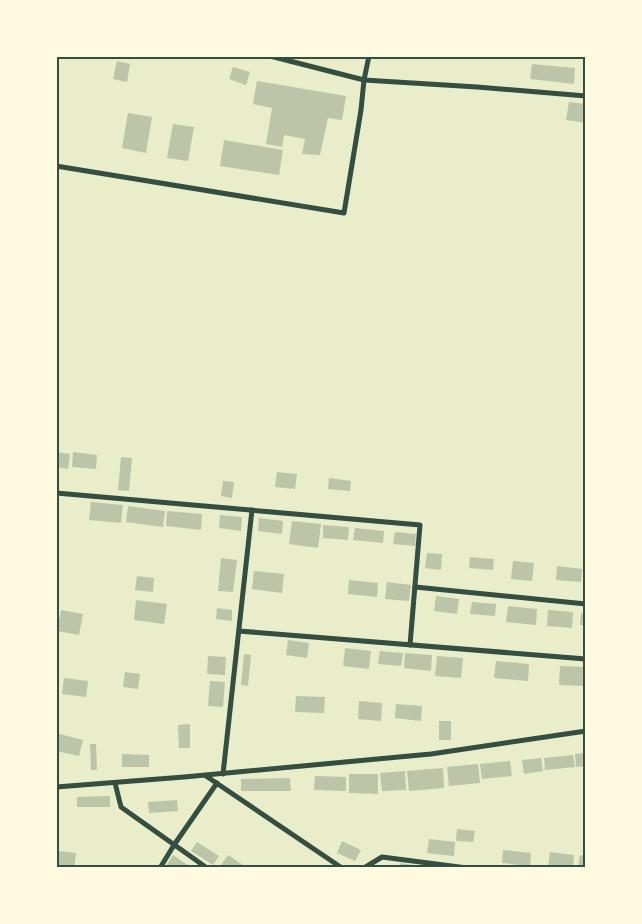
<svg xmlns="http://www.w3.org/2000/svg" width="642" height="924" font-family="'Work Sans',sans-serif">
<style>
.building{fill:#bcc5a7}
.lines{fill:none;stroke-linecap:round;stroke-linejoin:round}
.minor{stroke:#344e41;stroke-width:5}
.neatline{fill:none;stroke:#344e41;stroke-width:2}
</style>
<rect width="100%" height="100%" fill="#e9edc9"/>
<!-- building -->
<g class="building">
<path d="M 521,56 L 533,56 L 533,59 L 521,57 Z"/>
<path d="M 117,61 L 130,64 L 127,82 L 113,79 Z"/>
<path d="M 532,64 L 575,68 L 574,84 L 530,79 Z"/>
<path d="M 233,67 L 250,72 L 246,85 L 229,79 Z"/>
<path d="M 257,81 L 346,96 L 342,120 L 328,118 L 320,155 L 302,154 L 305,139 L 284,135 L 282,147 L 266,144 L 272,108 L 253,104 Z"/>
<path d="M 569,102 L 586,104 L 586,123 L 566,120 Z"/>
<path d="M 128,113 L 152,117 L 146,153 L 122,148 Z"/>
<path d="M 173,124 L 194,127 L 188,161 L 167,158 Z"/>
<path d="M 224,140 L 283,150 L 279,175 L 220,166 Z"/>
<path d="M 56,452 L 70,454 L 68,469 L 56,467 Z"/>
<path d="M 73,452 L 97,455 L 96,469 L 72,467 Z"/>
<path d="M 121,457 L 132,458 L 129,491 L 118,490 Z"/>
<path d="M 277,472 L 297,474 L 295,489 L 275,487 Z"/>
<path d="M 329,478 L 351,481 L 350,491 L 328,489 Z"/>
<path d="M 223,481 L 234,482 L 232,498 L 221,496 Z"/>
<path d="M 91,502 L 123,505 L 121,523 L 89,520 Z"/>
<path d="M 128,506 L 165,511 L 163,527 L 126,522 Z"/>
<path d="M 167,511 L 202,514 L 201,530 L 166,526 Z"/>
<path d="M 220,515 L 242,517 L 241,531 L 219,528 Z"/>
<path d="M 259,518 L 283,521 L 282,534 L 258,531 Z"/>
<path d="M 292,521 L 321,524 L 318,548 L 289,544 Z"/>
<path d="M 323,525 L 349,527 L 348,540 L 323,538 Z"/>
<path d="M 355,528 L 384,531 L 383,543 L 353,540 Z"/>
<path d="M 395,532 L 416,534 L 415,546 L 393,544 Z"/>
<path d="M 427,553 L 442,554 L 441,570 L 425,568 Z"/>
<path d="M 470,557 L 494,559 L 493,570 L 469,568 Z"/>
<path d="M 221,558 L 237,560 L 233,592 L 218,591 Z"/>
<path d="M 513,561 L 534,563 L 532,581 L 511,579 Z"/>
<path d="M 557,566 L 582,569 L 581,582 L 556,580 Z"/>
<path d="M 254,571 L 284,574 L 282,593 L 252,589 Z"/>
<path d="M 137,576 L 154,578 L 153,592 L 135,590 Z"/>
<path d="M 349,580 L 378,583 L 377,597 L 348,594 Z"/>
<path d="M 387,582 L 411,585 L 409,601 L 385,599 Z"/>
<path d="M 436,596 L 459,599 L 457,614 L 434,611 Z"/>
<path d="M 136,600 L 167,604 L 164,624 L 134,620 Z"/>
<path d="M 472,602 L 496,604 L 495,616 L 470,614 Z"/>
<path d="M 508,606 L 537,609 L 536,625 L 506,622 Z"/>
<path d="M 217,608 L 232,610 L 232,621 L 216,619 Z"/>
<path d="M 61,610 L 83,614 L 79,635 L 57,631 Z"/>
<path d="M 548,610 L 573,612 L 572,628 L 547,626 Z"/>
<path d="M 581,613 L 586,614 L 586,625 L 580,625 Z"/>
<path d="M 288,640 L 309,643 L 307,658 L 286,655 Z"/>
<path d="M 345,648 L 371,651 L 369,669 L 343,666 Z"/>
<path d="M 380,651 L 403,653 L 401,666 L 378,664 Z"/>
<path d="M 405,653 L 432,655 L 431,671 L 404,668 Z"/>
<path d="M 244,654 L 251,655 L 248,686 L 241,685 Z"/>
<path d="M 208,656 L 226,657 L 225,675 L 207,674 Z"/>
<path d="M 437,656 L 463,658 L 461,678 L 435,676 Z"/>
<path d="M 496,661 L 529,664 L 528,681 L 494,678 Z"/>
<path d="M 560,666 L 586,667 L 586,686 L 559,685 Z"/>
<path d="M 125,672 L 140,674 L 138,689 L 123,687 Z"/>
<path d="M 64,678 L 88,681 L 86,697 L 62,694 Z"/>
<path d="M 210,681 L 225,682 L 223,707 L 208,706 Z"/>
<path d="M 296,696 L 325,697 L 324,713 L 295,712 Z"/>
<path d="M 359,701 L 382,703 L 381,721 L 358,719 Z"/>
<path d="M 396,704 L 422,706 L 421,721 L 395,718 Z"/>
<rect x="439" y="721" width="12" height="19"/>
<path d="M 190,724 L 190,748 L 179,748 L 178,725 Z"/>
<path d="M 56,733 L 83,740 L 79,756 L 56,751 Z"/>
<path d="M 90,744 L 96,744 L 97,770 L 91,770 Z"/>
<path d="M 586,753 L 586,766 L 576,767 L 575,754 Z"/>
<path d="M 122,754 L 149,755 L 149,767 L 122,767 Z"/>
<path d="M 573,755 L 575,767 L 545,770 L 544,758 Z"/>
<path d="M 541,758 L 543,771 L 524,774 L 522,760 Z"/>
<path d="M 510,761 L 512,776 L 482,779 L 480,764 Z"/>
<path d="M 478,764 L 480,783 L 449,786 L 447,767 Z"/>
<path d="M 443,768 L 444,788 L 409,791 L 407,771 Z"/>
<path d="M 405,771 L 406,790 L 382,791 L 380,773 Z"/>
<path d="M 349,774 L 378,774 L 378,794 L 349,793 Z"/>
<path d="M 315,776 L 346,777 L 346,791 L 314,790 Z"/>
<path d="M 290,778 L 291,791 L 241,791 L 241,779 Z"/>
<path d="M 110,796 L 110,807 L 77,807 L 77,797 Z"/>
<path d="M 177,800 L 178,811 L 149,813 L 148,802 Z"/>
<path d="M 457,829 L 475,831 L 473,842 L 456,841 Z"/>
<path d="M 429,839 L 455,842 L 454,856 L 427,853 Z"/>
<path d="M 342,841 L 361,850 L 355,861 L 337,853 Z"/>
<path d="M 197,842 L 219,856 L 213,865 L 191,851 Z"/>
<path d="M 503,850 L 531,853 L 530,866 L 502,863 Z"/>
<path d="M 59,851 L 76,853 L 74,868 L 56,868 Z"/>
<path d="M 550,852 L 574,855 L 573,868 L 548,868 Z"/>
<path d="M 173,855 L 192,868 L 168,868 L 166,866 Z"/>
<path d="M 228,855 L 247,868 L 219,868 Z"/>
<path d="M 580,855 L 586,856 L 586,868 L 578,868 Z"/>
<path d="M 400,863 L 421,866 L 421,868 L 399,868 Z"/>
</g>
<g class="lines">
<!-- minor -->
<g class="minor">
<path d="M 270,56 L 364,80 L 477,87 L 586,96"/>
<path d="M 56,166 L 344,213 L 361,110 L 364,80 L 369,56"/>
<path d="M 56,493 L 420,525 L 410,645"/>
<path d="M 415,587 L 586,604"/>
<path d="M 239,631 L 586,659"/>
<path d="M 223,774 L 252,510"/>
<path d="M 206,776 L 342,868"/>
<path d="M 115,783 L 121,807 L 207,868"/>
<path d="M 56,787 L 184,777 L 431,754 L 586,731"/>
<path d="M 160,868 L 174,845 L 217,783"/>
<path d="M 364,868 L 382,857 L 467,868"/>
</g>
</g>
<!-- border -->
<rect width="642" height="924" fill="none" stroke="#fefae0" stroke-width="115"/>
<rect x="58" y="58" width="526" height="808" class="neatline"/>
</svg>
